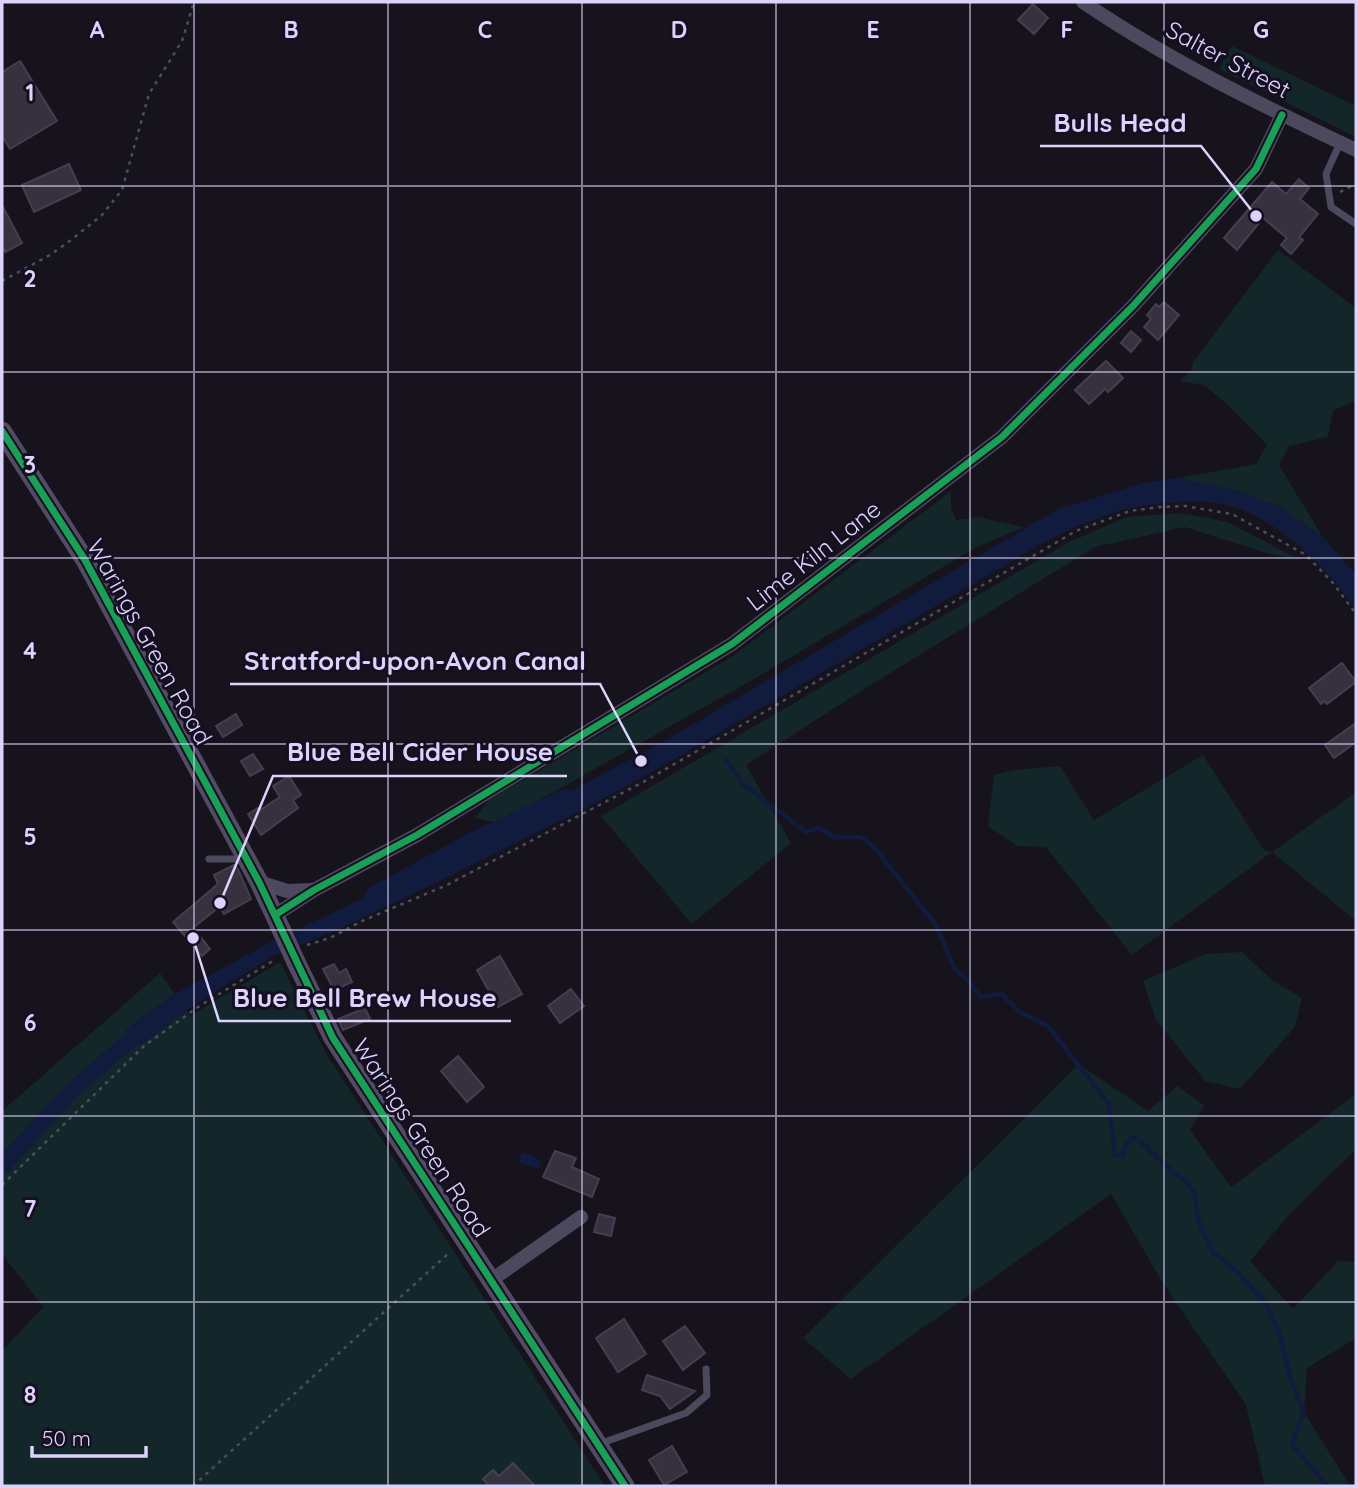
<svg xmlns="http://www.w3.org/2000/svg" width="1358" height="1488" font-family="Quicksand,sans-serif">
<style>
.green{fill:#132629}
.water{fill:#111b3d}
.lines{fill:none;stroke-linecap:round;stroke-linejoin:round}
.stream{stroke:#111b3d;stroke-width:4.5}
.canal{stroke:#111b3d;stroke-width:16}
.building{fill:#36313f;stroke:#443e50;stroke-width:2}
.path{stroke:#48505e;stroke-width:2.5;stroke-dasharray:3.5 5;stroke-linecap:butt}
.lane{stroke:#4c495e;stroke-width:7}
.street{stroke:#4c495e;stroke-width:14}
.secondary{stroke:#514c64;stroke-width:19}
.secondary-bridge{stroke:#514c64;stroke-width:19}
.cycleway-casing{stroke:#150f21;stroke-width:11}
.cycleway{stroke:#1a9f57;stroke-width:7}
.grid{fill:none;stroke:#dcd3fc;stroke-width:2;stroke-opacity:0.55}
.labels{text-anchor:middle;stroke-width:6;stroke-linejoin:round;paint-order:stroke}
.street-label{font-size:24px;fill:#dcd3fc;stroke:#150f21}
.grid-label{font-size:23px;text-anchor:middle;font-weight:bold;fill:#dcd3fc;stroke:#150f21;stroke-width:6;stroke-linejoin:round;paint-order:stroke}
.leader{fill:none;stroke:#dcd3fc;stroke-width:2.5}
.callout-dot{fill:#dcd3fc;stroke:#150f21;stroke-width:2.5}
.callout-label{font-size:26px;text-anchor:middle;font-weight:bold;fill:#dcd3fc;stroke:#150f21;stroke-width:6;stroke-linejoin:round;paint-order:stroke}
</style>
<rect width="100%" height="100%" fill="#16131d"/>
<!-- green -->
<g class="green">
<path d="M 1232,46 L 1356,106 L 1356,137 L 1219,69 Z"/>
<path d="M 1278,250 L 1356,308 L 1356,400 L 1333,411 L 1328,437 L 1289,446 L 1279,465 L 1322,536 L 1278,506 L 1179,478 L 1256,464 L 1267,445 L 1229,406 L 1204,385 L 1179,381 L 1192,370 L 1193,362 Z"/>
<path d="M 951,491 L 951,508 L 956,520 L 977,517 L 1024,527 L 975,548 L 754,679 L 499,823 L 475,818 L 489,800 L 733,656 Z"/>
<path d="M 1182,513 L 1228,522 L 1300,560 L 1266,553 L 1185,527 L 1095,547 L 861,691 L 746,765 L 791,843 L 692,924 L 601,816 L 1067,543 L 1127,517 Z"/>
<path d="M 1203,755 L 1264,850 L 1272,852 L 1356,792 L 1356,921 L 1272,852 L 1132,955 L 1046,847 L 1017,846 L 988,826 L 994,775 L 1015,770 L 1060,766 L 1094,820 Z"/>
<path d="M 1242,952 L 1272,980 L 1302,998 L 1295,1027 L 1240,1089 L 1205,1081 L 1156,1020 L 1143,981 L 1205,954 Z"/>
<path d="M 280,962 L 326,1053 L 605,1486 L 2,1486 L 2,1351 L 43,1307 L 2,1254 L 2,1111 L 160,973 L 190,1016 Z"/>
<path d="M 1079,1064 L 1148,1111 L 1177,1086 L 1204,1105 L 1190,1130 L 1231,1187 L 1356,1094 L 1356,1149 L 1288,1216 L 1250,1261 L 1293,1309 L 1338,1261 L 1356,1262 L 1356,1338 L 1307,1368 L 1304,1412 L 1350,1486 L 1265,1486 L 1246,1405 L 1161,1280 L 1111,1194 L 851,1379 L 803,1338 Z"/>
</g>
<!-- water -->
<g class="water">
<path d="M 1179,478 L 1242,492 L 1278,506 L 1322,536 L 1356,574 L 1356,609 C 1326,568 1289,529 1240,509 C 1222,502 1201,501 1182,502 C 1127,504 1094,517 1045,542 L 659,768 L 584,809 L 448,877 L 337,930 L 271,957 L 193,1006 L 140,1046 L 125,1030 L 174,994 L 271,942 L 437,863 L 673,736 L 1058,509 L 1143,483 Z"/>
<path d="M 522,1152 L 539,1159 L 541,1167 L 536,1168 L 518,1162 Z"/>
</g>
<g class="lines">
<!-- stream -->
<path class="stream" d="M 726,760 L 743,784 L 806,832 L 819,828 L 835,837 L 861,837 L 875,848 L 936,925 L 955,969 L 969,981 L 980,997 L 1001,994 L 1020,1012 L 1048,1026 L 1109,1104 L 1115,1155 L 1123,1155 L 1125,1146 L 1132,1137 L 1141,1142 L 1173,1172 L 1186,1181 L 1194,1193 L 1198,1220 L 1212,1251 L 1237,1271 L 1266,1304 L 1281,1338 L 1290,1378 L 1304,1412 L 1292,1444 L 1327,1486"/>
<!-- canal -->
<g class="canal">
<path d="M 373,895 L 473,840 L 565,797"/>
<path d="M 2,1166 L 73,1089 L 148,1025"/>
</g>
</g>
<!-- building -->
<g class="building">
<path d="M 1033,4 L 1048,18 L 1034,34 L 1018,20 Z"/>
<path d="M 20,61 L 57,121 L 10,149 L 2,136 L 2,72 Z"/>
<path d="M 69,164 L 81,190 L 34,212 L 22,185 Z"/>
<path d="M 1299,179 L 1309,188 L 1300,199 L 1318,214 L 1299,237 L 1303,240 L 1291,254 L 1281,245 L 1287,238 L 1263,218 L 1237,250 L 1224,238 L 1272,182 L 1286,194 Z"/>
<path d="M 2,205 L 22,243 L 5,252 L 2,245 Z"/>
<path d="M 1164,302 L 1179,315 L 1158,340 L 1144,327 L 1151,319 L 1147,315 L 1156,304 L 1159,307 Z"/>
<path d="M 1131,331 L 1141,340 L 1131,352 L 1121,343 Z"/>
<path d="M 1106,361 L 1123,378 L 1108,392 L 1105,389 L 1089,404 L 1075,390 Z"/>
<path d="M 1342,663 L 1356,682 L 1327,704 L 1324,701 L 1321,704 L 1309,688 Z"/>
<path d="M 236,714 L 242,725 L 223,737 L 216,726 Z"/>
<path d="M 1356,723 L 1356,742 L 1334,758 L 1325,745 Z"/>
<path d="M 253,754 L 263,769 L 250,776 L 241,761 Z"/>
<path d="M 289,776 L 301,795 L 293,800 L 298,808 L 261,835 L 248,814 L 258,808 L 260,810 L 280,797 L 273,786 Z"/>
<path d="M 234,865 L 238,869 L 251,899 L 224,914 L 219,907 L 193,928 L 210,949 L 202,956 L 173,922 L 218,884 L 214,875 Z"/>
<path d="M 500,956 L 522,994 L 498,1007 L 477,970 Z"/>
<path d="M 334,964 L 339,973 L 346,969 L 352,982 L 334,990 L 323,969 Z"/>
<path d="M 571,989 L 584,1006 L 560,1023 L 548,1006 Z"/>
<path d="M 365,1008 L 370,1019 L 343,1030 L 338,1019 Z"/>
<path d="M 458,1056 L 484,1087 L 467,1102 L 441,1071 Z"/>
<path d="M 555,1151 L 576,1158 L 572,1167 L 599,1179 L 592,1197 L 543,1177 Z"/>
<path d="M 599,1214 L 615,1218 L 611,1236 L 594,1232 Z"/>
<path d="M 624,1319 L 646,1354 L 618,1372 L 596,1338 Z"/>
<path d="M 685,1326 L 705,1353 L 683,1370 L 663,1341 Z"/>
<path d="M 647,1375 L 695,1391 L 670,1409 L 660,1396 L 642,1390 Z"/>
<path d="M 672,1446 L 687,1472 L 664,1485 L 649,1460 Z"/>
<path d="M 513,1463 L 535,1486 L 489,1486 L 483,1479 L 493,1470 L 499,1476 Z"/>
</g>
<g class="lines">
<!-- path -->
<g class="path">
<path d="M 1340,192 L 1356,184"/>
<path d="M 2,281 L 50,255 L 71,240 L 102,215 L 122,190 L 149,94 L 182,41 L 194,2"/>
<path d="M 307,945 L 330,938 L 362,921 L 447,885 L 647,780 L 1076,531 L 1130,511 L 1159,507 L 1185,506 L 1232,514 L 1306,555 L 1333,583 L 1356,614"/>
<path d="M 2,1185 L 144,1046 L 198,1007 L 276,959"/>
<path d="M 193,1486 L 450,1252"/>
</g>
<!-- lane -->
<g class="lane">
<path d="M 1340,143 L 1326,174 L 1331,207 L 1356,224"/>
<path d="M 209,859 L 245,859"/>
<path d="M 599,1444 L 686,1413 L 707,1395 L 706,1369"/>
</g>
<!-- street -->
<g class="street">
<path d="M 1083,2 C 1168,60 1263,106 1356,150"/>
<path d="M 259,882 L 287,891 L 312,890"/>
<path d="M 275,915 L 314,890 L 417,835 L 732,644 L 1002,437 L 1133,306 L 1256,169 L 1282,115"/>
<path d="M 490,1281 L 581,1217"/>
</g>
<!-- secondary -->
<g class="secondary">
<path d="M 2,431 L 85,560 L 259,882 L 281,929"/>
<path d="M 296,962 L 333,1038 L 625,1486"/>
</g>
<!-- secondary-bridge -->
<path class="secondary-bridge" d="M 281,929 L 296,962"/>
<!-- cycleway casing -->
<g class="cycleway-casing">
<g id="cycleway">
<path d="M 2,431 L 85,560 L 259,882 L 333,1038 L 625,1486"/>
<path d="M 275,915 L 314,890 L 417,835 L 732,644 L 1002,437 L 1133,306 L 1256,169 L 1282,115"/>
</g>
</g>
<!-- cycleway -->
<use href="#cycleway" class="cycleway"/>
</g>
<!-- grid -->
<path class="grid" d="M 194,2 L 194,1486M 388,2 L 388,1486M 582,2 L 582,1486M 776,2 L 776,1486M 970,2 L 970,1486M 1164,2 L 1164,1486M 2,186 L 1356,186M 2,372 L 1356,372M 2,558 L 1356,558M 2,744 L 1356,744M 2,930 L 1356,930M 2,1116 L 1356,1116M 2,1302 L 1356,1302"/>
<g class="labels">
<!-- street labels -->
<g class="street-label">
<text transform="translate(1228 60) rotate(28)" y="8">Salter Street</text>
<text transform="translate(814 556) rotate(-38)" y="8">Lime Kiln Lane</text>
<text transform="translate(149 642) rotate(61)" y="8">Warings Green Road</text>
<text transform="translate(421 1138) rotate(57)" y="8">Warings Green Road</text>
</g>
</g>
<g class="grid-label">
<text x="97" y="38">A</text>
<text x="291" y="38">B</text>
<text x="485" y="38">C</text>
<text x="679" y="38">D</text>
<text x="873" y="38">E</text>
<text x="1067" y="38">F</text>
<text x="1261" y="38">G</text>
<text x="30" y="101">1</text>
<text x="30" y="287">2</text>
<text x="30" y="473">3</text>
<text x="30" y="659">4</text>
<text x="30" y="845">5</text>
<text x="30" y="1031">6</text>
<text x="30" y="1217">7</text>
<text x="30" y="1403">8</text>
</g>
<!-- callouts -->
<path class="leader" d="M1256 216L1201 146H1040M641 761L600 684H230M220 903L273 776H567M193 938L219 1021H511"/>
<g class="callout-dot">
<circle cx="1256" cy="216" r="7"/>
<circle cx="641" cy="761" r="7"/>
<circle cx="220" cy="903" r="7"/>
<circle cx="193" cy="938" r="7"/>
</g>
<g class="callout-label">
<text x="1120" y="132">Bulls Head</text>
<text x="415" y="670">Stratford-upon-Avon Canal</text>
<text x="420" y="761">Blue Bell Cider House</text>
<text x="365" y="1007">Blue Bell Brew House</text>
</g>
<!-- border -->
<rect width="1358" height="1488" fill="none" stroke="#dcd3fc" stroke-width="7"/>
<!-- scale -->
<path d="M32 1446v10h114v-10" fill="none" stroke="#dcd3fc" stroke-width="3.5"/>
<text x="42" y="1446" font-size="21" fill="#dcd3fc" stroke="#150f21" stroke-width="5" paint-order="stroke">50 m</text>
</svg>
